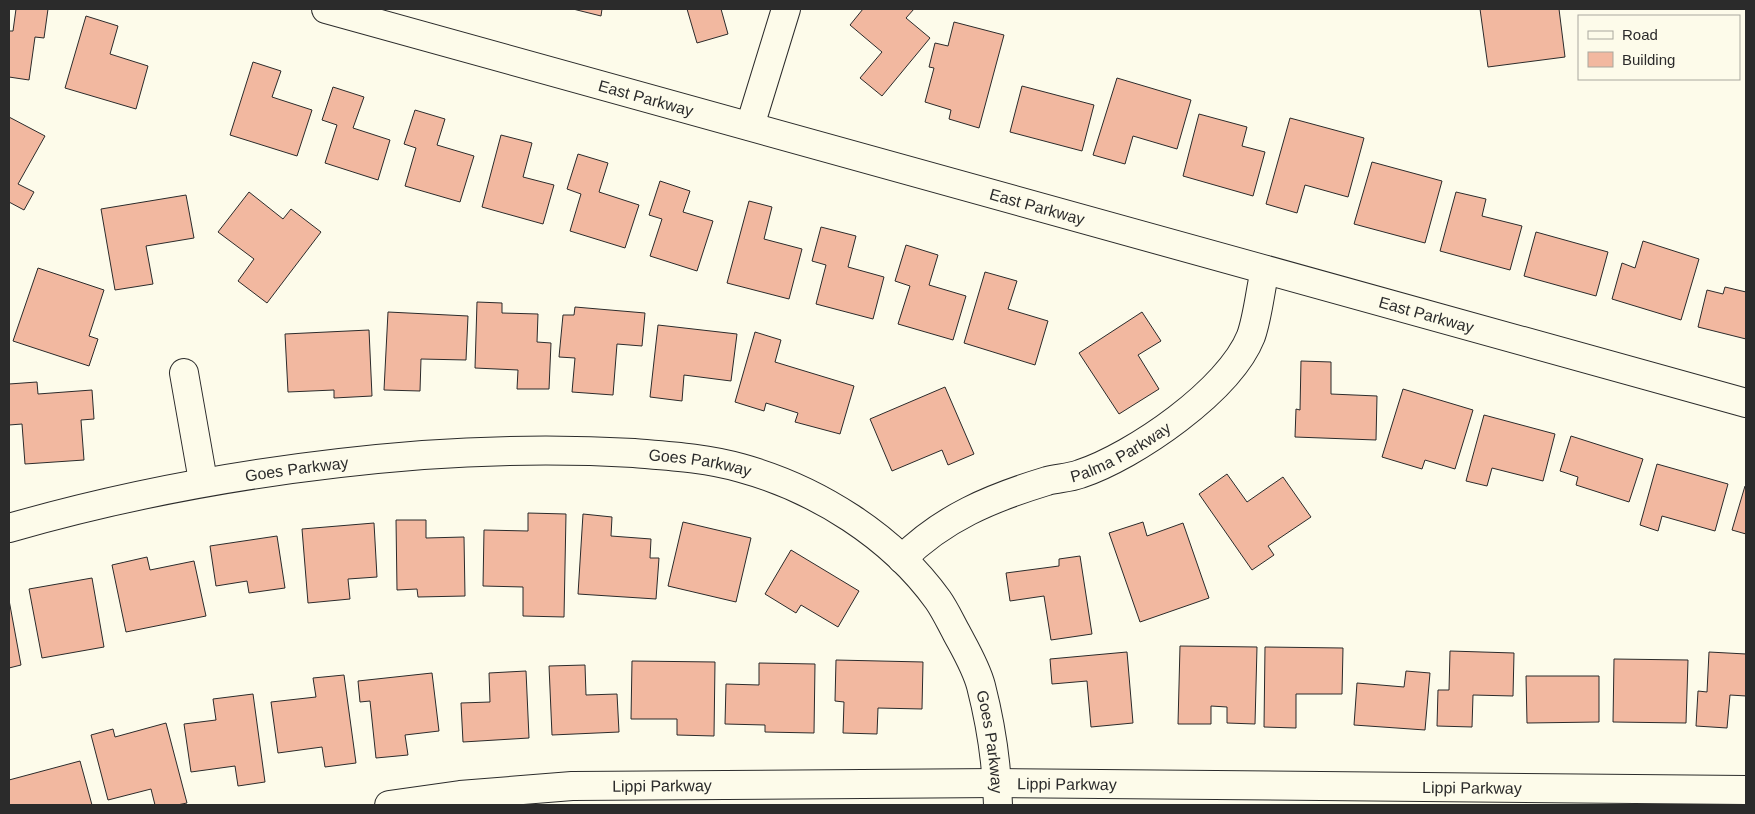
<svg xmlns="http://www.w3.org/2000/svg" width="1755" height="814" font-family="Helvetica,sans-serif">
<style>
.building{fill:#f2b8a0;stroke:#2b2b2b}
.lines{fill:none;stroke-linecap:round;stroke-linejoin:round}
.minor-casing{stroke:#2b2b2b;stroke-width:30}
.minor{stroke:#fdfbea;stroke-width:28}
.labels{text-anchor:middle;stroke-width:4;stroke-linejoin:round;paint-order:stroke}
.street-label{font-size:16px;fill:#2b2b2b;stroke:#fdfbea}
</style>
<rect width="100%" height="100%" fill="#fdfbea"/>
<!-- building -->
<g class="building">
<path d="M 16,9 L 48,9 L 44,38 L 35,37 L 29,80 L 9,77 L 9,31 L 13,31 Z"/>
<path d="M 573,9 L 602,9 L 601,16 Z"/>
<path d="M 687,9 L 721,9 L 728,34 L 697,43 Z"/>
<path d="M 863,9 L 914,9 L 906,18 L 930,38 L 882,96 L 860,78 L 882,52 L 850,25 Z"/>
<path d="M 1480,9 L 1559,9 L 1565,57 L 1488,67 Z"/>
<path d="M 86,16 L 118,26 L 110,54 L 148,66 L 136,109 L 65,88 Z"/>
<path d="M 954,22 L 1004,35 L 979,128 L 949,119 L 951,110 L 925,102 L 934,68 L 929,67 L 935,43 L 948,46 Z"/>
<path d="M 253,62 L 281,71 L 272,97 L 312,110 L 297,156 L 230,135 Z"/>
<path d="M 1117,78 L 1191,100 L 1177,149 L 1133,136 L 1125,164 L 1093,155 Z"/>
<path d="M 1022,86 L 1094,105 L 1082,151 L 1010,132 Z"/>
<path d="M 333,87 L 364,97 L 353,128 L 390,140 L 378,180 L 325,163 L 337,125 L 322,120 Z"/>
<path d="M 415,110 L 445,119 L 437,145 L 474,156 L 460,202 L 405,186 L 416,148 L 404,144 Z"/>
<path d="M 1199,114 L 1247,127 L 1242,146 L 1265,152 L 1253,196 L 1183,176 Z"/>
<path d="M 9,117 L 45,136 L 18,184 L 34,192 L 24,210 L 9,202 Z"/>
<path d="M 1290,118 L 1364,138 L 1348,197 L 1305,185 L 1297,213 L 1266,204 Z"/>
<path d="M 501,135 L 532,143 L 523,177 L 554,185 L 543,224 L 482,207 Z"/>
<path d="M 578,154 L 608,163 L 599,192 L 639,205 L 625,248 L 570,231 L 581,194 L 567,189 Z"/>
<path d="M 1372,162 L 1442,181 L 1425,243 L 1354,224 Z"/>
<path d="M 660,181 L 690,191 L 683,212 L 713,221 L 697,271 L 650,256 L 662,219 L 649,215 Z"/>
<path d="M 249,192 L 283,219 L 291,209 L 321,232 L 267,303 L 238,281 L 254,259 L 218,232 Z"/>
<path d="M 1456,192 L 1486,199 L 1482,216 L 1522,226 L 1510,270 L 1440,251 Z"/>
<path d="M 186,195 L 194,238 L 146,246 L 153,284 L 115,290 L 101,209 Z"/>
<path d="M 749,201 L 772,207 L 764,239 L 802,249 L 789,299 L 727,283 Z"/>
<path d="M 821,227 L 856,236 L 848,267 L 884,277 L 873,319 L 816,304 L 826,265 L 812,261 Z"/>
<path d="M 1536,232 L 1608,252 L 1596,296 L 1524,276 Z"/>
<path d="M 1643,241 L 1699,259 L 1681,320 L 1612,299 L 1622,263 L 1635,268 Z"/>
<path d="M 906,245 L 938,255 L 929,285 L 966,296 L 953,340 L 898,324 L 910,286 L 895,281 Z"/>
<path d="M 38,268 L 104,290 L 89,336 L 98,339 L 89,366 L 13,341 Z"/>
<path d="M 985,272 L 1017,281 L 1008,309 L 1048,321 L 1035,365 L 964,343 Z"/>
<path d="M 1725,287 L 1746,292 L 1746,339 L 1698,327 L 1707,290 L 1723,294 Z"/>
<path d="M 477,302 L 502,303 L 502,313 L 538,314 L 537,342 L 551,343 L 549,389 L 517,389 L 518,370 L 475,368 Z"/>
<path d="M 575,307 L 645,313 L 642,346 L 617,344 L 613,395 L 572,392 L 575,358 L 559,357 L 563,315 L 574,315 Z"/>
<path d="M 388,312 L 468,316 L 466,360 L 421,359 L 420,391 L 384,390 Z"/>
<path d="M 1142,312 L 1161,341 L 1138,355 L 1159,389 L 1119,414 L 1079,353 Z"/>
<path d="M 658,325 L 737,334 L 731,381 L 684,375 L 682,401 L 650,397 Z"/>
<path d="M 369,330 L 372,396 L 334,398 L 334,390 L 288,392 L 285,334 Z"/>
<path d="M 755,332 L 781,340 L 775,362 L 854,386 L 840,434 L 795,422 L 798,413 L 766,403 L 764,411 L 735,402 Z"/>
<path d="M 1301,361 L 1331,362 L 1331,394 L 1377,396 L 1376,440 L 1295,437 L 1296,409 L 1300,410 Z"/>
<path d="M 37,382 L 38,394 L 92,390 L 94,419 L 81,420 L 84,460 L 25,464 L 22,424 L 9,425 L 9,384 Z"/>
<path d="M 945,387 L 974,454 L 948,465 L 942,450 L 892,471 L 870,419 Z"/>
<path d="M 1403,389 L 1473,410 L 1455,469 L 1425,460 L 1422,469 L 1382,457 Z"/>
<path d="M 1484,415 L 1555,434 L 1543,481 L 1492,468 L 1487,486 L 1466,481 Z"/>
<path d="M 1571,436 L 1643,459 L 1629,502 L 1576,485 L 1578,477 L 1560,471 Z"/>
<path d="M 1657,464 L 1728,484 L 1715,531 L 1662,516 L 1658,531 L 1640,525 Z"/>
<path d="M 1227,474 L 1247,502 L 1283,477 L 1311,517 L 1268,546 L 1274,555 L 1252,570 L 1199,494 Z"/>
<path d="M 1745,486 L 1746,487 L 1746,534 L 1732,530 Z"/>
<path d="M 528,513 L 566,514 L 564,617 L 523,616 L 523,587 L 483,586 L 484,530 L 528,531 Z"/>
<path d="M 583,514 L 612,517 L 611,536 L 651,539 L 650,558 L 659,558 L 656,599 L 578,594 Z"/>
<path d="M 396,520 L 426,520 L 426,538 L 464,537 L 465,596 L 418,597 L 417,589 L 397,590 Z"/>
<path d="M 683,522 L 751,538 L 736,602 L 668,586 Z"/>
<path d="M 1143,522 L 1147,536 L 1183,523 L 1209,598 L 1140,622 L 1109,533 Z"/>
<path d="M 374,523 L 377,577 L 348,579 L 350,599 L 308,603 L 302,529 Z"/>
<path d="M 277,536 L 285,588 L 249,593 L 247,581 L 216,586 L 210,546 Z"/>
<path d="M 791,550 L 859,591 L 838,627 L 801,605 L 796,613 L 765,594 Z"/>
<path d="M 1080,556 L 1092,634 L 1051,640 L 1044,596 L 1010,601 L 1006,573 L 1059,566 L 1059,559 Z"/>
<path d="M 147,557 L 150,570 L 194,561 L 206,616 L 126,632 L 112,565 Z"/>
<path d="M 92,578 L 104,647 L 42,658 L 29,589 Z"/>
<path d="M 9,600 L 21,665 L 9,668 Z"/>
<path d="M 1180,646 L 1257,647 L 1255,724 L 1227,723 L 1227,707 L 1211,706 L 1211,724 L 1178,724 Z"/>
<path d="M 1265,647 L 1343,648 L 1342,694 L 1296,694 L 1296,728 L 1264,727 Z"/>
<path d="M 1450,651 L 1514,653 L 1513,696 L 1473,695 L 1472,727 L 1437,726 L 1438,690 L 1449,690 Z"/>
<path d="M 1127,652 L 1133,723 L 1091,727 L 1087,681 L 1052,684 L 1050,659 Z"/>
<path d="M 1709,652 L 1746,654 L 1746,696 L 1730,695 L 1727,728 L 1696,726 L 1698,691 L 1707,692 Z"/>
<path d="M 1614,659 L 1688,660 L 1686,723 L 1613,722 Z"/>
<path d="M 836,660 L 923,662 L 922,709 L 878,708 L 877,734 L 843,733 L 844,702 L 835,701 Z"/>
<path d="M 632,661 L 715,662 L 714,736 L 677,735 L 677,719 L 631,719 Z"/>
<path d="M 759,663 L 815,664 L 814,733 L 765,732 L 765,725 L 725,724 L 726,684 L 759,685 Z"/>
<path d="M 585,665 L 586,695 L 617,694 L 619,732 L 552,735 L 549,666 Z"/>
<path d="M 526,671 L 529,738 L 463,742 L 461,703 L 490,702 L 489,673 Z"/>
<path d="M 1406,671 L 1430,673 L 1425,730 L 1354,725 L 1357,683 L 1404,687 Z"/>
<path d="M 432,673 L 439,731 L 405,735 L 408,755 L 376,758 L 370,701 L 360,702 L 358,681 Z"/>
<path d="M 344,675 L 356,763 L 325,767 L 322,747 L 278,753 L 271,702 L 316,697 L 313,678 Z"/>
<path d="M 1526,676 L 1599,676 L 1599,722 L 1527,723 Z"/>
<path d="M 253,694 L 265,782 L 238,786 L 235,766 L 191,772 L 184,724 L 216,720 L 213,699 Z"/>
<path d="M 166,723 L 187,803 L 177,805 L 155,805 L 151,789 L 108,800 L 91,735 L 113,729 L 115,737 Z"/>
<path d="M 80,761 L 92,805 L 9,805 L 9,780 Z"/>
</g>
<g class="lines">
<!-- minor casing -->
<g class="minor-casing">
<g id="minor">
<path id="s1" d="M 326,9 L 1746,403"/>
<path d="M 750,126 L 786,9"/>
<path d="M 184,373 L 203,481"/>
<path id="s2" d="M 9,528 C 145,489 282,466 423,455 C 493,450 564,449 634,453 C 670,456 706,458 741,468 C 817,489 892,536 938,600 C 945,610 950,621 956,632 C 965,649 976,667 981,686 C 991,725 997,766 998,805"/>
<path id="s3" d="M 902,559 C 943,518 991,498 1047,481 C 1058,478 1069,478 1080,474 C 1134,456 1229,391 1251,336 C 1258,316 1260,291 1265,270"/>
<path id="s4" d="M 389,805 L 460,795 L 572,786 L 997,783 L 1746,790"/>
</g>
</g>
<!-- minor -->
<use href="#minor" class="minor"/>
</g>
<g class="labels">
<!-- street labels -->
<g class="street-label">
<text dy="6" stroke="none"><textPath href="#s1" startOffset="332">East Parkway</textPath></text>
<text dy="6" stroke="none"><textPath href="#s1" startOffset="738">East Parkway</textPath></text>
<text dy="6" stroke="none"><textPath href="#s1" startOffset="1142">East Parkway</textPath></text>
<text dy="6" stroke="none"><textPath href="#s3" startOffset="246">Palma Parkway</textPath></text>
<text dy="6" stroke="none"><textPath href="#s2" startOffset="699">Goes Parkway</textPath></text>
<text dy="6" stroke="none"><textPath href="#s2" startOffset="294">Goes Parkway</textPath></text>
<text dy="6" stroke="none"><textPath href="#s2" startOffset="1135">Goes Parkway</textPath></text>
<text dy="6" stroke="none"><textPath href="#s4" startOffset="679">Lippi Parkway</textPath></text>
<text dy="6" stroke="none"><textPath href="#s4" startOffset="274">Lippi Parkway</textPath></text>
<text dy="6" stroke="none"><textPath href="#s4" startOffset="1084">Lippi Parkway</textPath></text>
</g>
</g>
<!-- border -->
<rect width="1755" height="814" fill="none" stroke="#2b2b2b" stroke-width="20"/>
<!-- legend -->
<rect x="1578" y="15" width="162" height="65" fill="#fdfbea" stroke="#a9a89e"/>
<rect x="1588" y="31" width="25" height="8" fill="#fdfbea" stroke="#a9a89e"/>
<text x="1622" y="40" font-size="15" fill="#2b2b2b">Road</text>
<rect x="1588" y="52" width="25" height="15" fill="#f2b8a0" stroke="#a9a89e"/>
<text x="1622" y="65" font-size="15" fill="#2b2b2b">Building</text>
</svg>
